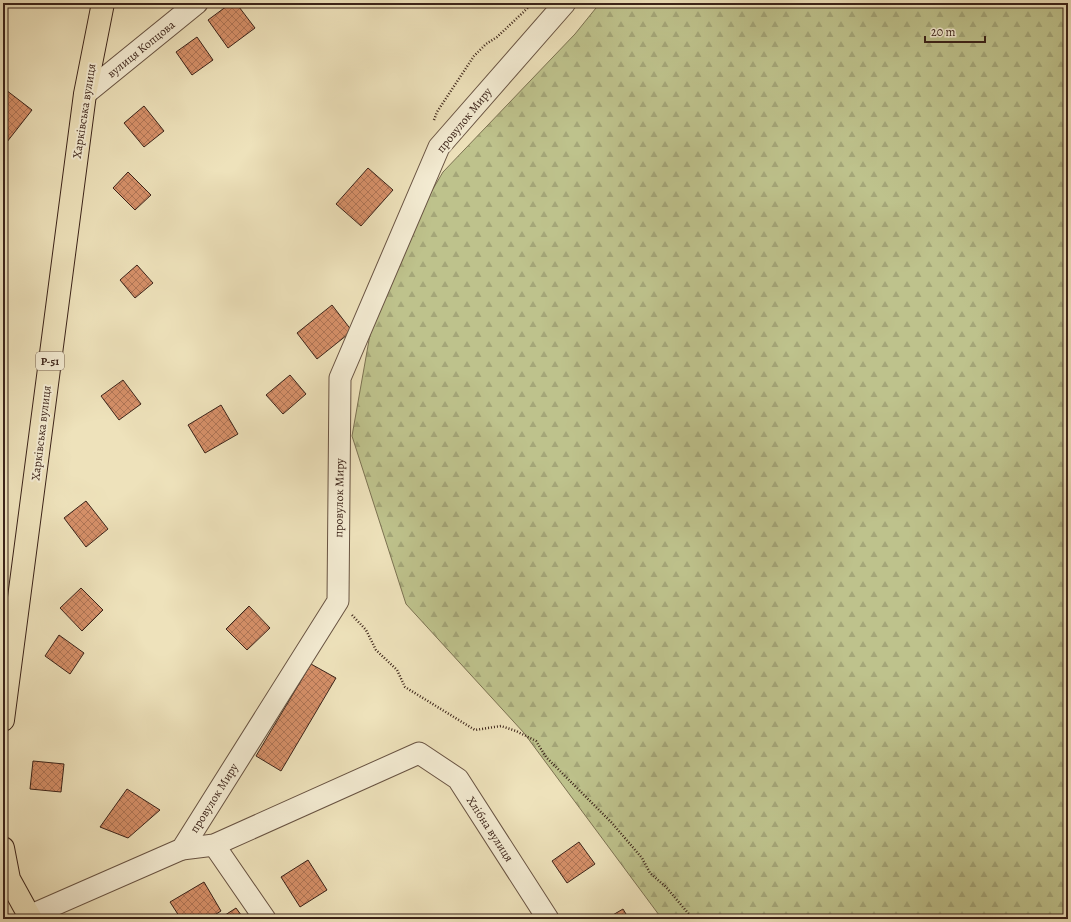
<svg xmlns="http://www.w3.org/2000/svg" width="1071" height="922" font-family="Alegreya,serif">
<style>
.forest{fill:url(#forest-firs);stroke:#7c7252}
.building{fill:url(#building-cross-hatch);stroke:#3b2319}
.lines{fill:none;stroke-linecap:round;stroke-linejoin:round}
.street-casing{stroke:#685342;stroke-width:23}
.primary-casing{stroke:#3b2319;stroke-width:24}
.path{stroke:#3b2319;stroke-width:2.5;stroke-dasharray:1 2;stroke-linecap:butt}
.street{stroke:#f4ecd3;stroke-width:21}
.primary{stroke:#eee2bb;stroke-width:22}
.labels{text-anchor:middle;stroke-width:4;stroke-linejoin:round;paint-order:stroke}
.shield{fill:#f4ecd3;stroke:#725f51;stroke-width:1}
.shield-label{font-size:11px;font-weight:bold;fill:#3b2319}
.street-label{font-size:12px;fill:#3b2319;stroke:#f4ecd3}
</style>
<defs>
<pattern id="forest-firs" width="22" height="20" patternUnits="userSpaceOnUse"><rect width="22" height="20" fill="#bec28c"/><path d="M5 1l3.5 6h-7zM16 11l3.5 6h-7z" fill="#a4a678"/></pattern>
<pattern id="building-cross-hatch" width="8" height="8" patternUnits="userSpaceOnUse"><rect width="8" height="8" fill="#d69069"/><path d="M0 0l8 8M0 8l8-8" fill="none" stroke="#af7556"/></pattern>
</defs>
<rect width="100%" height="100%" fill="#eee2bb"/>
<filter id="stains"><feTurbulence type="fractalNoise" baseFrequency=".005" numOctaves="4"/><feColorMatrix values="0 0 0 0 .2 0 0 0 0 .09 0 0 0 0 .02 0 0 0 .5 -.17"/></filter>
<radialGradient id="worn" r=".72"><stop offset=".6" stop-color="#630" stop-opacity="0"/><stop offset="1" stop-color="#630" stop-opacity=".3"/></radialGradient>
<!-- forest -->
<path class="forest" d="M 600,3 L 1068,3 L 1068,919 L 662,919 L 524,733 L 406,604 L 352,436 L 380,278 L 443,172 L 575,34 Z"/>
<!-- building -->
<g class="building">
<path d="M 231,3 L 236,3 L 255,28 L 228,48 L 208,20 Z"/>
<path d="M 197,37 L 213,60 L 192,75 L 176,52 Z"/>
<path d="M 6,90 L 32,110 L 3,147 L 3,94 Z"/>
<path d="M 144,106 L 164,131 L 144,147 L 124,123 Z"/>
<path d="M 368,168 L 393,190 L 361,226 L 336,204 Z"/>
<path d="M 128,172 L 151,195 L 135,210 L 113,188 Z"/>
<path d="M 137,265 L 153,283 L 135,298 L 120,280 Z"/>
<path d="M 332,305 L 352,331 L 317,359 L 297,333 Z"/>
<path d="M 290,375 L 306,394 L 283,414 L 266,395 Z"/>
<path d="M 123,380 L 141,404 L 119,420 L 101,396 Z"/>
<path d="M 221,405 L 238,434 L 205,453 L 188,425 Z"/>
<path d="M 86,501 L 108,529 L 86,547 L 64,518 Z"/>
<path d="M 81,588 L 103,610 L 82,631 L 60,608 Z"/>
<path d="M 249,606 L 270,628 L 247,650 L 226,629 Z"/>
<path d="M 59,635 L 84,653 L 70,674 L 45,656 Z"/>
<path d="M 311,664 L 336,678 L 281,771 L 256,756 Z"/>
<path d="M 33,761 L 64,764 L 61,792 L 30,789 Z"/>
<path d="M 127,789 L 160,810 L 128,838 L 100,827 Z"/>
<path d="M 579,842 L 595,864 L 567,883 L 552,861 Z"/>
<path d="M 308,860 L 327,890 L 300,907 L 281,877 Z"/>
<path d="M 204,882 L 221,911 L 208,919 L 181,919 L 170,902 Z"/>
<path d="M 236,908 L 244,919 L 219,919 Z"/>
<path d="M 623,909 L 629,919 L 606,919 Z"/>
</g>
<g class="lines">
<!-- street casing -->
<g class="street-casing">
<g id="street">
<path d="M 85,94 L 197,3"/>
<path d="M 214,845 L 265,919"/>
<path d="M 182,849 L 214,845 L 419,753 L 458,779 L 548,919"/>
<path d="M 29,916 L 182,849 L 338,601 L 340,378 L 439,147 L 565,3"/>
</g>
</g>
<!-- primary casing -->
<g class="primary-casing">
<g id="primary">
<path d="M 3,720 L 85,94 L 103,3"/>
<path d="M 3,848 L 9,879 L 31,919"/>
</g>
</g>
<!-- path -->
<g class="path">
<path d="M 434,120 L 437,112 L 474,56 L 486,44 L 497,37 L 533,3"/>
<path d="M 352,615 L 366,630 L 376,650 L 397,670 L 405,687 L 475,730 L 501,726 L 516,731 L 536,741 L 546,757 L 612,823 L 642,858 L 650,873 L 666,887 L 693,919"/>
</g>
<!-- street -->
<use href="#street" class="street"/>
<!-- primary -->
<use href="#primary" class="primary"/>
</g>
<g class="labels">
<!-- shield labels -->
<rect class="shield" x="36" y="352" width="28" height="18" rx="3"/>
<g class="shield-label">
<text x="50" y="365">Р-51</text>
</g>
<!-- street labels -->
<g class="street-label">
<text transform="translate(141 49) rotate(-39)" y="4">вулиця Копцова</text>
<text transform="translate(84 111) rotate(-81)" y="4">Харківська вулиця</text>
<text transform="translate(464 120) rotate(-51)" y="4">провулок Миру</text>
<text transform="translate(41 433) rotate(-83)" y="4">Харківська вулиця</text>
<text transform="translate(339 498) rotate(-89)" y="4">провулок Миру</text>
<text transform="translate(214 798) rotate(-58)" y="4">провулок Миру</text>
<text transform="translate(490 829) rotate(57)" y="4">Хлібна вулиця</text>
</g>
</g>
<!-- margin -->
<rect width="1071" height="922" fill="none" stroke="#eee2bb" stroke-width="16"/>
<rect x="4" y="4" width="1063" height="914" fill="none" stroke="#3b2319" stroke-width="2"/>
<rect x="8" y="8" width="1055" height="906" fill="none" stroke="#3b2319"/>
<!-- scale -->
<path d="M925 36v6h60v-6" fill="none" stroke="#3b2319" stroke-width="2"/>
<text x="931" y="36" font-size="12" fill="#3b2319" stroke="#f4ecd3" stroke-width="3" paint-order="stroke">20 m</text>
<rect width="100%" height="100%" filter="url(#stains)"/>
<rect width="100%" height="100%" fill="url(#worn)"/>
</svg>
